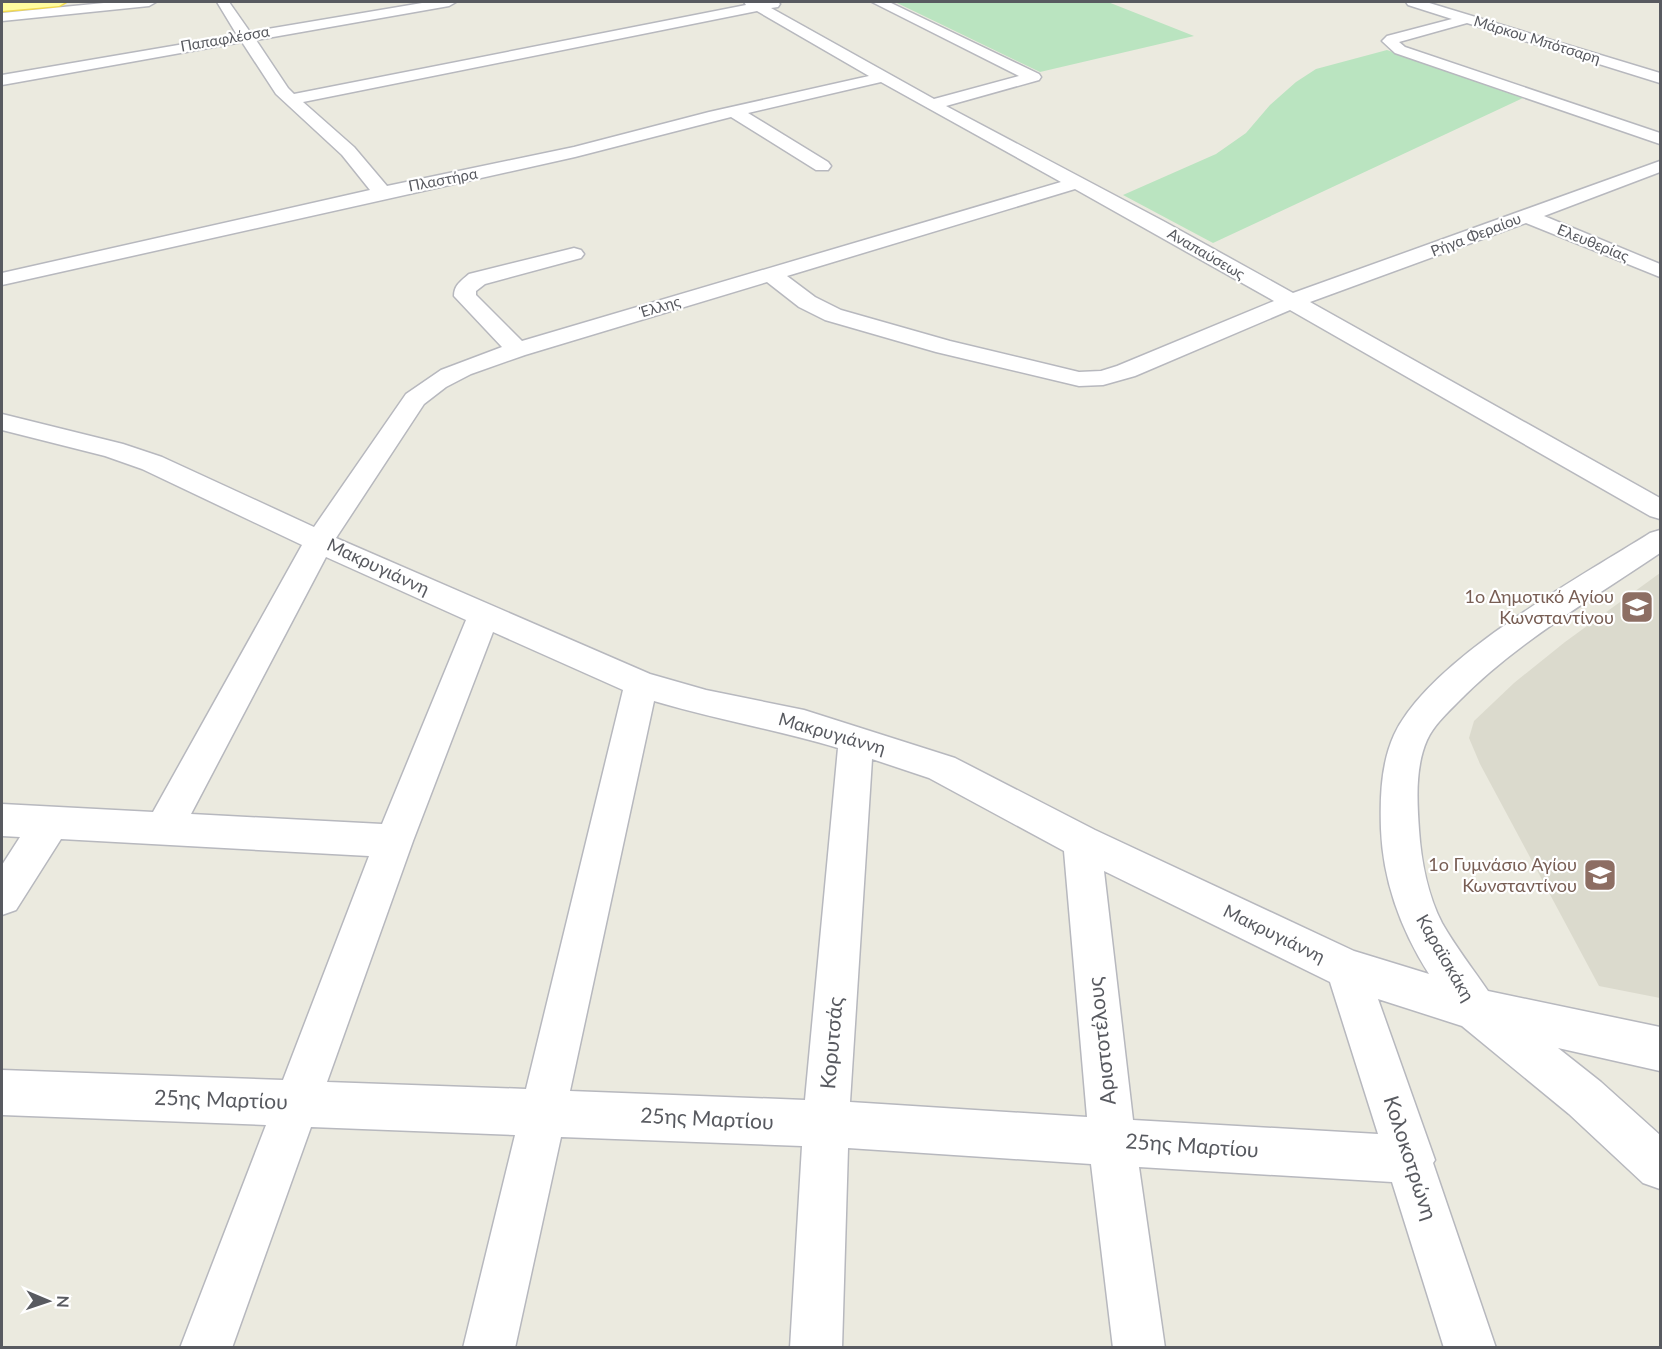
<svg xmlns="http://www.w3.org/2000/svg" width="1662" height="1349" font-family="Lato,sans-serif">
<style>
.education{fill:#dbdacd}
.green{fill:#bae4c0}
.lines{fill:none;stroke-linecap:round;stroke-linejoin:round}
.minor-casing{stroke:#b7b8be;stroke-width:3}
.major-casing{stroke:#f1d952;stroke-width:3}
.minor{fill:#fff;fill-rule:evenodd}
.major{fill:#fffca0;fill-rule:evenodd}
.labels{text-anchor:middle;stroke-width:4.5;stroke-linejoin:round;paint-order:stroke}
.far-street-label{font-size:15px;fill:#585a60;stroke:#fff}
.street-label{font-size:18px;fill:#585a60;stroke:#fff}
.education-label{font-size:18px;fill:#785e54;stroke:#fff;text-anchor:end}
.near-street-label{font-size:21px;fill:#585a60;stroke:#fff}
</style>
<rect width="100%" height="100%" fill="#ebeadf"/>
<!-- education -->
<path class="education" d="M 1660,573 L 1660,998 L 1599,986 L 1480,764 L 1469,738 L 1474,721 L 1514,683 L 1565,642 Z"/>
<!-- green -->
<g class="green">
<path d="M 895,2 L 1108,2 L 1194,36 L 1040,72 Z"/>
<path d="M 1387,50 L 1523,98 L 1213,243 L 1123,195 L 1216,154 L 1246,133 L 1270,105 L 1296,82 L 1316,69 Z"/>
</g>
<g class="lines">
<!-- minor casing -->
<g class="minor-casing">
<g id="minor">
<path d="M 114,2 L 156,2 L 149,6 L 2,21 L 2,13 Z"/>
<path d="M 217,2 L 229,2 L 250,32 L 428,2 L 456,2 L 449,6 L 256,40 L 288,88 L 294,94 L 746,5 L 744,2 L 778,2 L 780,4 L 778,7 L 771,8 L 934,99 L 1019,76 L 872,2 L 889,2 L 1039,74 L 1041,77 L 1039,80 L 946,106 L 1165,222 L 1293,293 L 1660,161 L 1660,172 L 1544,216 L 1660,264 L 1660,277 L 1526,223 L 1310,302 L 1660,498 L 1660,519 L 1650,516 L 1290,310 L 1135,376 L 1103,385 L 1079,386 L 936,352 L 825,320 L 799,307 L 767,282 L 525,355 L 471,374 L 446,387 L 424,404 L 336,538 L 650,674 L 706,690 L 804,710 L 955,758 L 1095,830 L 1354,951 L 1429,974 C 1401,930 1383,881 1381,829 C 1380,797 1381,764 1394,735 C 1429,659 1579,578 1650,533 L 1660,530 L 1660,553 C 1592,599 1517,642 1459,701 C 1447,713 1434,725 1427,740 C 1415,767 1417,801 1419,830 C 1421,860 1428,896 1442,923 C 1455,946 1473,969 1488,991 L 1660,1027 L 1660,1071 L 1558,1048 L 1601,1082 L 1660,1135 L 1660,1189 L 1643,1183 L 1569,1114 L 1462,1026 L 1378,999 L 1435,1160 L 1433,1163 L 1496,1348 L 1444,1348 L 1392,1182 L 1139,1167 L 1165,1348 L 1113,1348 L 1091,1164 L 848,1148 L 842,1348 L 790,1348 L 802,1146 L 561,1137 L 515,1348 L 463,1348 L 515,1135 L 311,1127 L 232,1348 L 180,1348 L 266,1125 L 2,1115 L 2,1070 L 283,1080 L 369,856 L 61,839 L 16,910 L 2,915 L 2,865 L 20,837 L 2,836 L 2,804 L 153,812 L 302,545 L 142,469 L 105,456 L 2,430 L 2,414 L 123,444 L 162,457 L 314,527 L 406,394 L 441,370 L 502,347 L 454,296 C 454,285 461,281 469,274 L 574,248 L 581,250 L 584,254 L 581,258 L 485,284 L 476,291 L 476,295 L 522,341 L 1061,182 L 881,82 L 748,113 L 828,162 L 831,166 L 828,170 L 816,170 L 731,117 L 575,157 L 2,285 L 2,273 L 370,190 L 342,155 L 276,94 L 242,42 L 2,85 L 2,75 L 237,35 ZM 757,11 L 869,76 L 709,112 L 574,147 L 387,186 L 354,147 L 303,102 ZM 1075,189 L 1274,301 L 1117,366 L 1101,371 L 1079,372 L 950,341 L 841,310 L 815,297 L 787,276 ZM 326,557 L 466,620 L 382,824 L 191,814 ZM 493,632 L 623,690 L 526,1089 L 327,1082 L 413,841 ZM 654,701 C 715,719 777,730 838,748 L 805,1100 L 570,1091 ZM 872,759 L 929,778 L 1064,851 L 1087,1117 L 850,1102 ZM 1104,871 L 1330,982 L 1378,1134 L 1133,1120 Z"/>
<path d="M 1406,2 L 1426,2 L 1660,73 L 1660,83 L 1467,23 L 1399,42 L 1405,47 L 1660,133 L 1660,144 L 1395,53 L 1382,41 L 1387,36 L 1452,19 L 1408,5 Z"/>
</g>
</g>
<!-- major casing -->
<g class="major-casing">
<path id="major" d="M 18,2 L 66,2 L 59,6 L 2,11 L 2,3 Z"/>
</g>
<!-- minor -->
<use href="#minor" class="minor"/>
<!-- major -->
<use href="#major" class="major"/>
</g>
<!-- icons -->
<defs>
<g id="school-square" transform="scale(1.725)"><rect x="-9" y="-9" width="18" height="18" rx="4" fill="#8d6e63" stroke="#fff"/><path d="M0-5L7-2L0 1L-7-2ZM-4 1L0 2.5L4 1V4Q0 6-4 4Z" fill="#fff"/></g>
</defs>
<g fill-rule="evenodd">
<use href="#school-square" x="1637" y="607"/>
<use href="#school-square" x="1600" y="875"/>
</g>
<g class="labels">
<!-- far-street labels -->
<g class="far-street-label">
<text transform="translate(225 39) rotate(-10)" y="5">Παπαφλέσσα</text>
<text transform="translate(1537 40) rotate(17)" y="5">Μάρκου Μπότσαρη</text>
<text transform="translate(443 180) rotate(-11)" y="5">Πλαστήρα</text>
<text transform="translate(1476 235) rotate(-21)" y="5">Ρήγα Φεραίου</text>
<text transform="translate(1593 243) rotate(22)" y="5">Ελευθερίας</text>
<text transform="translate(1206 254) rotate(30)" y="5">Αναπαύσεως</text>
<text transform="translate(660 307) rotate(-17)" y="5">Έλλης</text>
</g>
<!-- street labels -->
<g class="street-label">
<text transform="translate(378 567) rotate(25)" y="6">Μακρυγιάννη</text>
<text transform="translate(832 734) rotate(16)" y="6">Μακρυγιάννη</text>
<text transform="translate(1274 934) rotate(26)" y="6">Μακρυγιάννη</text>
<text transform="translate(1445 958) rotate(60)" y="6">Καραϊσκάκη</text>
</g>
<!-- education labels -->
<g class="education-label">
<text x="1614" y="603">1ο Δημοτικό Αγίου<tspan x="1614" dy="21">Κωνσταντίνου</tspan></text>
<text x="1577" y="871">1ο Γυμνάσιο Αγίου<tspan x="1577" dy="21">Κωνσταντίνου</tspan></text>
</g>
<!-- near-street labels -->
<g class="near-street-label">
<text transform="translate(1102 1041) rotate(-96)" y="7">Αριστοτέλους</text>
<text transform="translate(832 1043) rotate(-85)" y="7">Κορυτσάς</text>
<text transform="translate(221 1100) rotate(2)" y="7">25ης Μαρτίου</text>
<text transform="translate(707 1119) rotate(3)" y="7">25ης Μαρτίου</text>
<text transform="translate(1192 1146) rotate(4)" y="7">25ης Μαρτίου</text>
<text transform="translate(1410 1158) rotate(72)" y="7">Κολοκοτρώνη</text>
</g>
</g>
<!-- border -->
<rect width="1662" height="1349" fill="none" stroke="#585a60" stroke-width="6"/>
<!-- north arrow -->
<g transform="translate(48 1301) rotate(92)" stroke="#ffffff" stroke-width="4.5" paint-order="stroke">
<path d="M0-4.5L10 22L0 15L-10 22Z" fill="#585a60"/>
<text y="-9" font-size="16" font-weight="bold" text-anchor="middle" fill="#585a60">N</text>
</g>
</svg>
